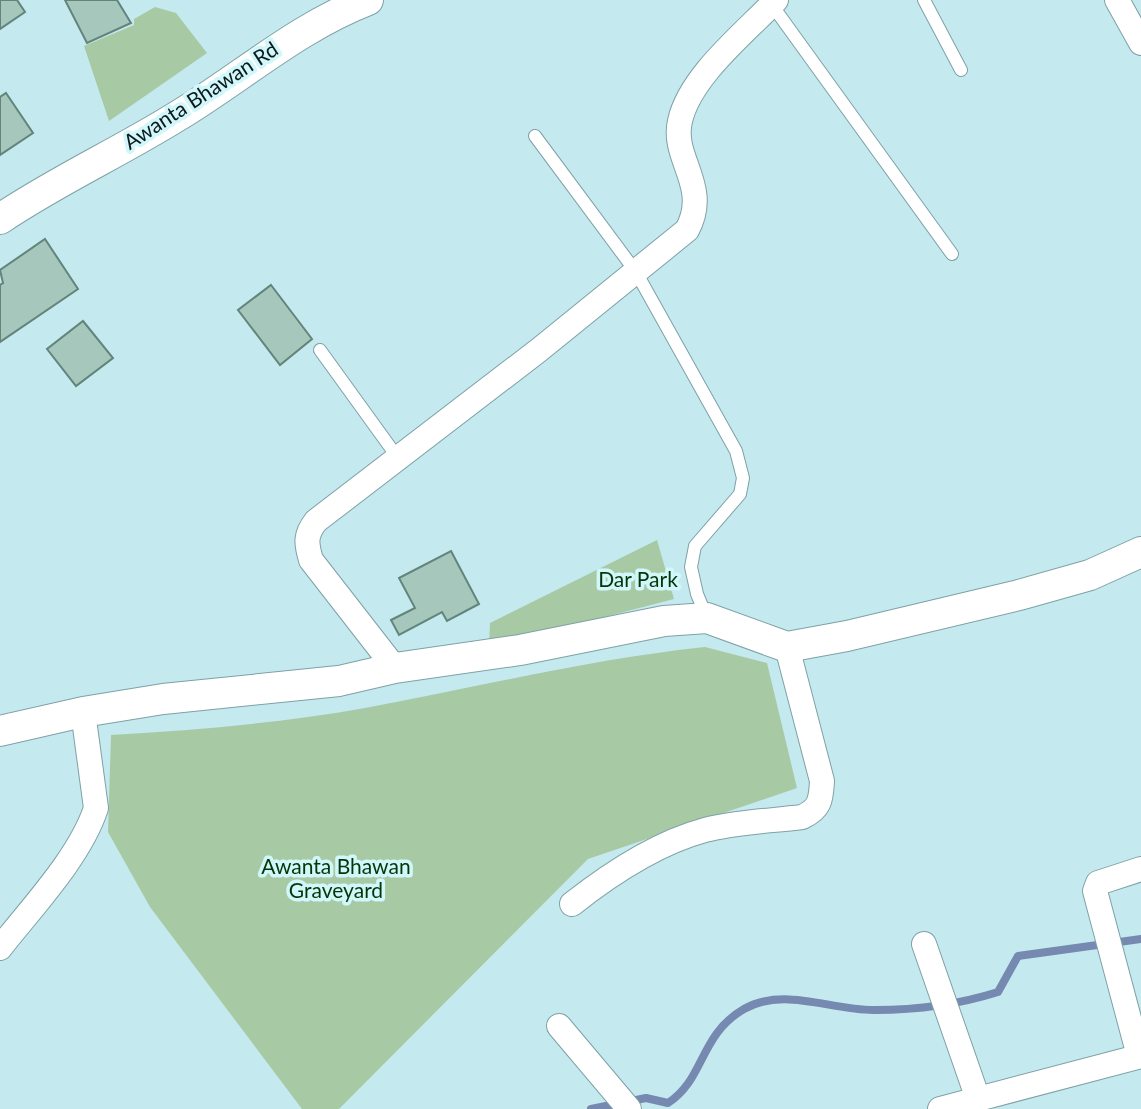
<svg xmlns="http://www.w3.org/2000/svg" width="1141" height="1109" font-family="Lato,sans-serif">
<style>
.green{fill:#a7caa5}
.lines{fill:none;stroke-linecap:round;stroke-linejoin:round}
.stream{stroke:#7689b0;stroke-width:8}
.building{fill:#a5c7bc;stroke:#63847a;stroke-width:2}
.service-casing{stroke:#7ea1a6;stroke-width:14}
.minor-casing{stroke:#7ea1a6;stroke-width:26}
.tertiary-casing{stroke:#7ea1a6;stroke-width:32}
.service{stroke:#fff;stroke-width:12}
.minor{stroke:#fff;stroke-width:24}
.tertiary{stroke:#fff;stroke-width:30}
.labels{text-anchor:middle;stroke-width:7;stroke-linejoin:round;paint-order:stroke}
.street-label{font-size:21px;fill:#0c1a1c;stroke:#d1f7fb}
.park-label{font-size:21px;fill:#053607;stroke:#d1f7fb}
</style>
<rect width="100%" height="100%" fill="#c4e9ee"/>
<!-- green -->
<g class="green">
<path d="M 155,7 L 176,13 L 207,53 L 109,121 L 84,46 L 134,25 L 134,19 Z"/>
<path d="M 657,540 L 674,599 L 489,647 L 490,623 Z"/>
<path d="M 705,647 L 767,663 L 797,788 L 588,859 L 339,1109 L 302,1109 L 150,907 L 108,832 L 111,735 C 196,730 281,723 365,708 C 478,687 591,659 705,647 Z"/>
</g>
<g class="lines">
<!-- stream -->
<path class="stream" d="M 591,1109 L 646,1098 L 668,1103 C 705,1079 699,1035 744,1009 C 784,986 832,1011 875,1010 C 915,1010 960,1004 998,992 L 1018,956 L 1141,939"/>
</g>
<!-- building -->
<g class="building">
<path d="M 0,0 L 17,0 L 25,12 L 0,29 Z"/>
<path d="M 65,0 L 117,0 L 131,23 L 87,43 Z"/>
<path d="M 6,93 L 33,133 L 0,155 L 0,97 Z"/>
<path d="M 45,239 L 78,289 L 0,342 L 0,285 L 3,283 L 0,270 Z"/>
<path d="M 271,285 L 312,339 L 280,365 L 238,310 Z"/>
<path d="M 83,321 L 113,358 L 76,386 L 47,349 Z"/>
<path d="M 451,551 L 479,604 L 447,621 L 442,612 L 399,635 L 391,620 L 415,608 L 399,578 Z"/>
</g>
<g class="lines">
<!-- service casing -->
<g class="service-casing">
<g id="service">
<path d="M 924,0 L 961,70"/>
<path d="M 772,5 L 952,254"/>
<path d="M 535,136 L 636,272 L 736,451 L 743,478 L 740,494 L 695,546 L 691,567 L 697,594 L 707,618"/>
<path d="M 320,350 L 398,458"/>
</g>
</g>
<!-- minor casing -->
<g class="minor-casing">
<g id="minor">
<path d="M 1117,0 L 1141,43"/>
<path d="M 395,668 L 311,560 C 306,543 305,535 316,521 L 539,350 L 687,230 C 711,186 671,159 680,121 C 690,76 745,33 776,0"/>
<path d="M 572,904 C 610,874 657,843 705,830 C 736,822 770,821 802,817 C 820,809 821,800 822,781 L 787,647"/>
<path d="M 924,944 L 978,1099"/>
<path d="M 0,948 C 32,907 80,857 96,808 L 83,712"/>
<path d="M 559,1026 L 629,1109"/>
<path d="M 1139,1056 L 1095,891 L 1098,883 L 1141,869"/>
<path d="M 940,1109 L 1141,1056"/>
</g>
</g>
<!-- tertiary casing -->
<g class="tertiary-casing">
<g id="tertiary">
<path d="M 0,219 C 56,181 118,153 176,117 C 241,78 296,28 368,0"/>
<path d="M 0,731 L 83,712 L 163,699 L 339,681 L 395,668 L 520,650 L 664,621 L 707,618 L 787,647 L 847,636 L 1019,595 L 1090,575 L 1141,552"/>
</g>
</g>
<!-- service -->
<use href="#service" class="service"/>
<!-- minor -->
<use href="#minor" class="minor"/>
<!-- tertiary -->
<use href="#tertiary" class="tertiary"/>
</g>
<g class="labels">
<!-- street labels -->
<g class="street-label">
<text transform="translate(201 96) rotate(-33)" y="7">Awanta Bhawan Rd</text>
</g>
<!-- park labels -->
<g class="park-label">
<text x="638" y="587">Dar Park</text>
<text x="336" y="874">Awanta Bhawan<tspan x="336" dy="24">Graveyard</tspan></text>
</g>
</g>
</svg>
